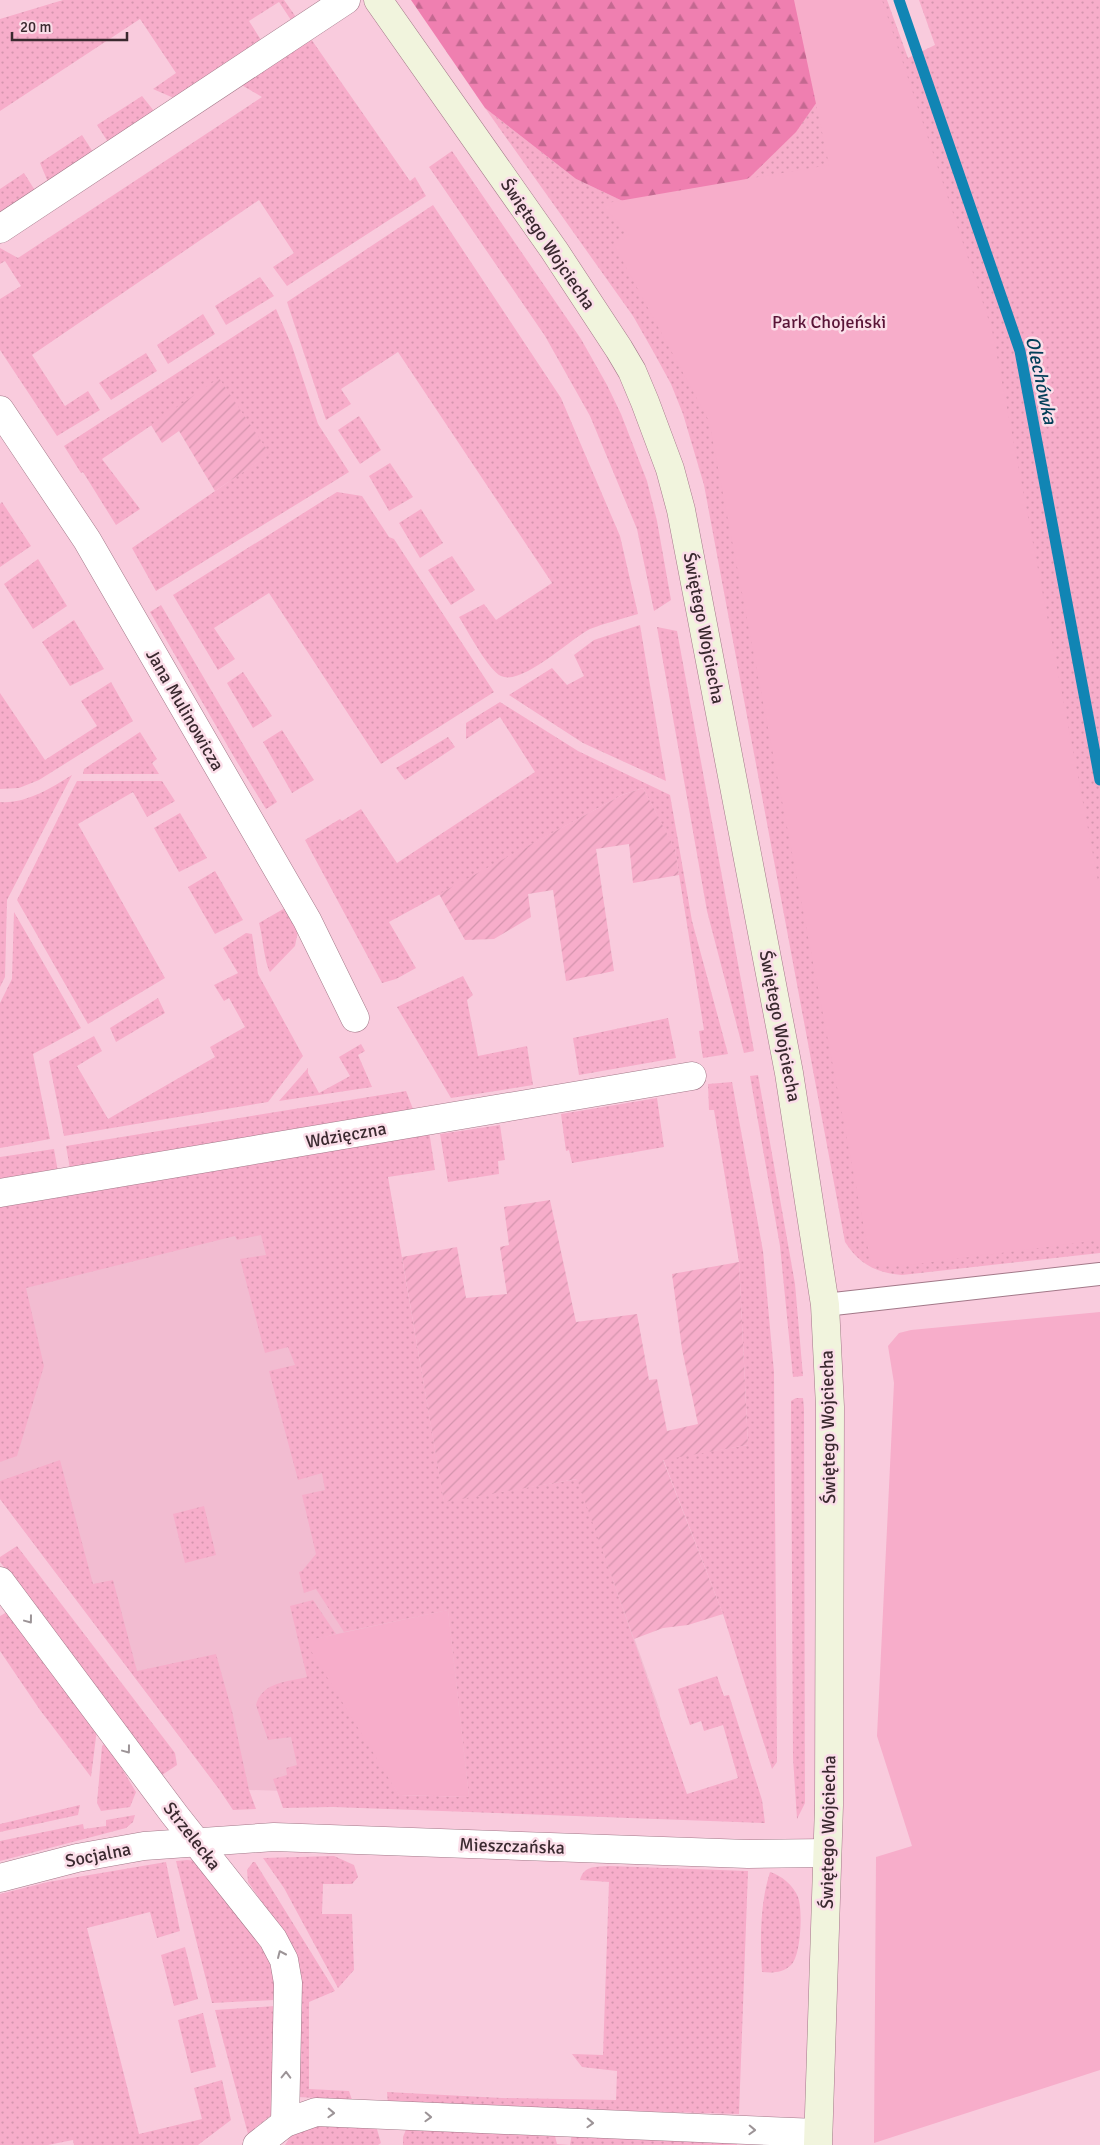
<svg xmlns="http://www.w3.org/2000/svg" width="1100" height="2145" font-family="Signika,sans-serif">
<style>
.built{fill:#f2bcd1}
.grass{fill:url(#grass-dots)}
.forest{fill:url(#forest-firs)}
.park{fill:#f7adca}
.garden{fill:url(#garden-furrows)}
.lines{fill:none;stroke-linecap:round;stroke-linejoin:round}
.stream{stroke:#1185b4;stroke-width:11}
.lane-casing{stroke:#a27888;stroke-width:24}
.street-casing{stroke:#a27888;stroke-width:29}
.secondary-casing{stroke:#a27888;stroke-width:29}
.lane{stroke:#fff;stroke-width:22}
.street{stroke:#fff;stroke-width:28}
.secondary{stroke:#f1f4dd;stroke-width:28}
.oneway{stroke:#9c9497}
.labels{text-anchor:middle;stroke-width:5;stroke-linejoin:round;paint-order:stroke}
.street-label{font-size:18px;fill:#3a292f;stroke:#fbdee9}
.park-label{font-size:18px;fill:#591437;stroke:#fbdee9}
.water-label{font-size:19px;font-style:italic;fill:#023e58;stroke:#fbdee9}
</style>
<defs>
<pattern id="grass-dots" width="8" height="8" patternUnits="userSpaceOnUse" patternTransform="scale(1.25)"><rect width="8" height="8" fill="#f7adca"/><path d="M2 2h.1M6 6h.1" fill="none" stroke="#d495ae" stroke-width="1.8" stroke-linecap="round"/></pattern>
<pattern id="forest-firs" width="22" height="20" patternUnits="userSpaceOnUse" patternTransform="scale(1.25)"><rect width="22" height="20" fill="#ef7fb0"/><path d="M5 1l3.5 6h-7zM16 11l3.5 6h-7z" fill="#c36890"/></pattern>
<pattern id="garden-furrows" width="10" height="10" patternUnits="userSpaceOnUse" patternTransform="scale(1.25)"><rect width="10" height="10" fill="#f7adca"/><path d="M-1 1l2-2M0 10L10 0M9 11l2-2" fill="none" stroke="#d495ae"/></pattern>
</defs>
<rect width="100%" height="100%" fill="#f9cbdd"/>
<!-- built -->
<path class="built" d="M 390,1191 L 444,1501 L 578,1479 L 660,1711 L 657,1803 L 219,1789 L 0,1499 L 0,1239 Z"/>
<!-- grass -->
<g class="grass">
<path d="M 63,0 L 284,0 L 296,17 L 291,20 L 279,2 L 249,21 L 261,40 L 176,99 L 153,89 L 176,73 L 140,19 L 0,111 L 0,19 Z"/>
<path d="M 879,0 L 887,0 L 908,58 L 935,45 L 919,0 L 1100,0 L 1100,1253 L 902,1275 C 876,1273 859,1264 845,1242 L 704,485 L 683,414 L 671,384 L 653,351 L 633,316 L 485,108 L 576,179 L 631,205 Z"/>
<path d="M 311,39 L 410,181 L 415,177 L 426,196 L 287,286 L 273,267 L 294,253 L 259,200 L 32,355 L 65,406 L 88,391 L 100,410 L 57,436 L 0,350 L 0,299 L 21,286 L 5,261 L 0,264 L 0,248 L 18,258 L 262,97 L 240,84 Z"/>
<path d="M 142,96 L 154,111 L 108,142 L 97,125 Z"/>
<path d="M 82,135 L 93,152 L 48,182 L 40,163 Z"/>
<path d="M 452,151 L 581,339 L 607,385 L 621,414 L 647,481 L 657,521 L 671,600 L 654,611 L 637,529 L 590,416 L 545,336 L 429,167 Z"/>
<path d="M 24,173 L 36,192 L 0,214 L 0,189 Z"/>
<path d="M 433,205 L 561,398 L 620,536 L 638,614 C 622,619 605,623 590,629 C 570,639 522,686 501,676 C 489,671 467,630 459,617 L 484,604 L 496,620 L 552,583 L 398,352 L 341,389 L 351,404 L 326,420 L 287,302 Z"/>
<path d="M 260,277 L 274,296 L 226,325 L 215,306 Z"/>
<path d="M 276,309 L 292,346 L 318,424 L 349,472 L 156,591 L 132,548 L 269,454 L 219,379 L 102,459 L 140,509 L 116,525 L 83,472 L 81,473 L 64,446 Z"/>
<path d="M 203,314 L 215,334 L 168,364 L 157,345 Z"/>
<path d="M 146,353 L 157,371 L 111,400 L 99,383 Z"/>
<path d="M 359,416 L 381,450 L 360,464 L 338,430 Z"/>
<path d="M 390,463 L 413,497 L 389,511 L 369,476 Z"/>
<path d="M 337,492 L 362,496 L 389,537 L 394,539 L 494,692 L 381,764 L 269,593 L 214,628 L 235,659 L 218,670 L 173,595 Z"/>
<path d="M 2,502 L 31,546 L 0,567 L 0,504 Z"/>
<path d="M 421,509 L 443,543 L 420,558 L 399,523 Z"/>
<path d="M 452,556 L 475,590 L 451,605 L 428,570 Z"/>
<path d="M 38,559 L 67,606 L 33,629 L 4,584 Z"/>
<path d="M 161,605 L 277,802 L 266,809 L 237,762 L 150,612 Z"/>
<path d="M 74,620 L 104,669 L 70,686 L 42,642 Z"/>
<path d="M 640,625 L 666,781 L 583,743 L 509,695 L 552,668 L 567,685 L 584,676 L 574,655 L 594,640 Z"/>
<path d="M 657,627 L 677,631 L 754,1051 L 744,1053 L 707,911 Z"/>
<path d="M 243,672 L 272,716 L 253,728 L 227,683 Z"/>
<path d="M 111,682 L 133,721 L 39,780 L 19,788 L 0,789 L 0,693 L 45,760 L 97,726 L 81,701 Z"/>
<path d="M 500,702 L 578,751 L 670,795 L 692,921 L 728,1054 L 703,1058 L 699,1031 L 704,1030 L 675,850 L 643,788 L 622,795 L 389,922 L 416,968 L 396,979 L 382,983 L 305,840 L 340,819 L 342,821 L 361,809 L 397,863 L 535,772 L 500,717 L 466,739 L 466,723 Z"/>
<path d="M 282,730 L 314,780 L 292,793 L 263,742 Z"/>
<path d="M 140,732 L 157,759 L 152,763 L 159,774 L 83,774 L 84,769 Z"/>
<path d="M 448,737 L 455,747 L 405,780 L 396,768 Z"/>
<path d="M 72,775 L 7,900 L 5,977 L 0,987 L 0,802 C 26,804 51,788 72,775 Z"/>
<path d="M 77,781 L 162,781 L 175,801 L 147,817 L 133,792 L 78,824 L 165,978 L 88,1024 L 17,900 Z"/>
<path d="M 180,813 L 207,858 L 179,872 L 154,828 Z"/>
<path d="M 215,871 L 243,920 L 215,934 L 188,887 Z"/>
<path d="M 285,908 L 298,931 L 295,946 L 270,972 C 264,961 263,937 259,923 Z"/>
<path d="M 14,912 L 81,1028 L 33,1054 L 50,1139 L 0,1148 L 0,1003 L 12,979 Z"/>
<path d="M 246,933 L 252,934 L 258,974 L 303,1056 L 268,1102 L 64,1136 L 49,1061 L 94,1036 L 102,1051 L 77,1066 L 108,1119 L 215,1057 L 210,1047 L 245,1027 L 229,998 L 224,1001 L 214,985 L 238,973 L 223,948 Z"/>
<path d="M 463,976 L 473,995 L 467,1000 L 478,1056 L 527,1046 L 533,1085 L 451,1098 L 397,1007 Z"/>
<path d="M 158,998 L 165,1013 L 116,1042 L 110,1028 Z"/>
<path d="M 668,1018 L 676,1058 L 579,1075 L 573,1038 Z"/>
<path d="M 361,1044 L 365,1051 L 358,1055 L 372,1087 L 279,1101 L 308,1068 L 308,1073 L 319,1093 L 350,1076 L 339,1057 Z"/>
<path d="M 758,1075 L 795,1284 L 803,1376 L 793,1377 L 780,1246 L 750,1076 Z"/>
<path d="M 732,1082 L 763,1251 L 774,1372 L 777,1762 L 772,1769 L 723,1614 L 663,1459 L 748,1445 L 739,1262 L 714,1110 L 709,1110 L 708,1084 Z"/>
<path d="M 406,1091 L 413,1109 L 70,1169 L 66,1146 Z"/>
<path d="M 657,1098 L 664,1147 L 572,1163 L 569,1150 L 566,1151 L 561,1114 Z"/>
<path d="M 500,1125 L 505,1160 L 498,1161 L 499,1174 L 448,1182 L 440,1134 Z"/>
<path d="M 429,1131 L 435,1170 L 388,1177 L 444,1501 L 578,1479 L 687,1794 L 738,1778 L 723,1725 L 704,1731 L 701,1721 L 690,1725 L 678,1689 L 717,1676 L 724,1696 L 729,1695 L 762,1800 L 765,1823 L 333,1807 L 283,1808 L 273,1779 L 287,1775 L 286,1768 L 297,1765 L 291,1737 L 268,1740 L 256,1705 C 262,1682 287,1682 307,1677 L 290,1606 L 313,1600 L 336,1634 L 308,1641 L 399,1795 L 469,1797 L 448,1610 L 344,1632 L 316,1589 L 304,1593 L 299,1572 L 302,1571 L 316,1554 L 302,1495 L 325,1490 L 322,1473 L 298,1480 L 269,1371 L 295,1365 L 288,1347 L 265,1353 L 240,1259 L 266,1255 L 261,1235 L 237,1240 L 235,1236 L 26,1288 L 44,1366 L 17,1456 L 0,1462 L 0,1204 Z"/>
<path d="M 54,1149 L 58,1172 L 0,1181 L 0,1157 Z"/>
<path d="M 796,1398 L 803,1398 L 804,1408 L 805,1803 L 797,1819 L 793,1758 L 791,1401 Z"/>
<path d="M 60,1460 L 93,1584 L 113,1580 L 137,1671 L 216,1654 L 232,1711 L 249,1790 L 256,1809 L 233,1810 L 219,1789 L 0,1499 L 0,1481 Z"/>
<path d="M 204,1506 L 216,1555 L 185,1563 L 173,1514 Z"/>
<path d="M 17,1546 L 175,1753 L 177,1765 L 162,1775 L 0,1562 L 0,1557 Z"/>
<path d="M 9,1611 L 97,1729 L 91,1777 L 40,1710 L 0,1651 L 0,1616 Z"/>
<path d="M 106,1742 L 136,1792 L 130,1807 L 101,1811 L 97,1803 L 102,1746 Z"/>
<path d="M 80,1805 L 78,1815 L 0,1832 L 0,1824 Z"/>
<path d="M 135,1815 L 133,1822 L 126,1828 L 0,1861 L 0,1841 L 83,1824 L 84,1829 L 106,1826 L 106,1820 Z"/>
<path d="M 334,1856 L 354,1865 L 358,1877 L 352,1884 L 323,1884 L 322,1914 L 352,1914 L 354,1970 L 338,1988 L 284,1888 L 263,1858 Z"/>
<path d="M 187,1860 L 198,1861 L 265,1943 L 275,1975 L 274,2000 L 212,2003 L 176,1861 Z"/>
<path d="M 166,1862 L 180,1931 L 157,1938 L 150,1912 L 87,1928 L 139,2134 L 202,2119 L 194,2088 L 222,2080 L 231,2120 L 198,2145 L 74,2145 L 73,2140 L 48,2145 L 0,2145 L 0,1894 L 48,1882 Z"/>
<path d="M 253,1862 L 255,1862 L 335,1991 L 309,2002 L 309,2089 L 349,2091 L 352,2100 L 298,2097 L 280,1928 L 248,1882 L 247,1870 Z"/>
<path d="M 609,1866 L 748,1871 L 739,2114 L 388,2104 L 387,2092 L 502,2098 L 616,2100 L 617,2071 L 582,2067 L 572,2054 L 603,2055 L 609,1882 L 580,1880 C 584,1865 596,1867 609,1866 Z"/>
<path d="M 770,1872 C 781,1875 794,1886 798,1897 C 803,1910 801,1956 791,1965 C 783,1973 772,1973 762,1972 C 760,1940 760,1903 770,1872 Z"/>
<path d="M 185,1947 L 198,1999 L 174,2006 L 161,1955 Z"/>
<path d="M 275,2006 L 271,2115 L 248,2134 L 215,2010 Z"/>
<path d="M 203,2013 L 216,2067 L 191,2073 L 178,2020 Z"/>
<path d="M 308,2125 L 376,2126 L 381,2143 L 378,2145 L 285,2145 L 290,2137 Z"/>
<path d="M 407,2127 L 554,2132 L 557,2144 L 570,2145 L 572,2133 L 738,2140 L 737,2145 L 403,2145 L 403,2137 Z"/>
</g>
<!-- forest -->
<path class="forest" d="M 411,0 L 879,0 L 826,89 L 796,132 L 750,177 L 696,210 L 631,205 L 576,179 L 485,108 Z"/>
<!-- park -->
<g class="park">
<path d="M 794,0 L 882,0 L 992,330 L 1100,891 L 1100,1240 L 901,1266 L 871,1264 L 709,421 L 614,245 L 629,234 L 601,204 L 829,165 Z"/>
<path d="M 1100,1312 L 1100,2070 L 874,2143 L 876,1857 L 912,1846 L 877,1736 L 894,1383 L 888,1346 L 899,1333 L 911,1330 Z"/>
<path d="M 448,1610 L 469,1797 L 399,1795 L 305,1641 Z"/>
</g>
<!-- garden -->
<g class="garden">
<path d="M 219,378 L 270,454 L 215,491 L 179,431 L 162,443 L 151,425 Z"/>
<path d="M 643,788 L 675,849 L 679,875 L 633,883 L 629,844 L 596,849 L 614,971 L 566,981 L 553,890 L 528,894 L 531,917 L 494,939 L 465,940 L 439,894 L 622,795 Z"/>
<path d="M 550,1200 L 576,1322 L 637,1314 L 649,1380 L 657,1379 L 667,1431 L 698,1424 L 682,1349 L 672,1274 L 739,1262 L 748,1445 L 663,1460 L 723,1614 L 688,1625 L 663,1628 L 634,1639 L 577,1479 L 444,1502 L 402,1257 L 457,1247 L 466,1298 L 507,1294 L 500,1247 L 509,1245 L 504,1207 Z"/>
</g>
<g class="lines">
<!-- stream -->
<path class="stream" d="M 899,0 L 1020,351 L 1100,780"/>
<!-- lane casing -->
<g class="lane-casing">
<path id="lane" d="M 825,1305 L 1100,1274"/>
</g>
<!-- street casing -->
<g class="street-casing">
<g id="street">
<path d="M 0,229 L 346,0"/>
<path d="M 0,410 L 87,540 L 307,920 L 355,1018"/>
<path d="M 0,1193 L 692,1076"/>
<path d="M 0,1581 L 174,1814 L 273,1939 L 284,1960 L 288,1983 L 285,2123"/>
<path d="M 0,1878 L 77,1858 L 144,1846 L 274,1837 L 748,1854 L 827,1853"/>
<path d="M 257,2145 L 285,2123 L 316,2112 L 818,2133"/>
</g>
</g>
<!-- secondary casing -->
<g class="secondary-casing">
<path id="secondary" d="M 378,0 L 554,250 L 619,349 L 632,371 L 645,402 L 670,469 L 681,510 L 789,1073 L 825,1305 L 830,1407 L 829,1805 L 818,2145"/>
</g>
<!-- lane -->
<use href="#lane" class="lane"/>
<!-- street -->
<use href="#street" class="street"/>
<!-- secondary -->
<use href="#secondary" class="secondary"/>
</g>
<!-- one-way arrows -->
<defs><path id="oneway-chevron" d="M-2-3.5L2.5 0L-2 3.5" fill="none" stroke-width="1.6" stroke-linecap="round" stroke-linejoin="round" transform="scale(1.25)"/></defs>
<g class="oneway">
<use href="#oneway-chevron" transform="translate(29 1620) rotate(53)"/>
<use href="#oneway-chevron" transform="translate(127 1750) rotate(53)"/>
<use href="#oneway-chevron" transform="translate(281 1954) rotate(-114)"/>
<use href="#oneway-chevron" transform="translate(286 2075) rotate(-89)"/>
<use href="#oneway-chevron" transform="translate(331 2113) rotate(2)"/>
<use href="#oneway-chevron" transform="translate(428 2117) rotate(2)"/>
<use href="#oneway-chevron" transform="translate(590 2123) rotate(2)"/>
<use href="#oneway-chevron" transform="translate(752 2130) rotate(2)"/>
</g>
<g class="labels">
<!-- street labels -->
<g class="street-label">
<text transform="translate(548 244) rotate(56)" y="6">Świętego Wojciecha</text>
<text transform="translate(704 628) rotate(79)" y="6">Świętego Wojciecha</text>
<text transform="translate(185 710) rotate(60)" y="6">Jana Mulinowicza</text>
<text transform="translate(780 1026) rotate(79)" y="6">Świętego Wojciecha</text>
<text transform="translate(346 1135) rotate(-10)" y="6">Wdzięczna</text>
<text transform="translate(828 1427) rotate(-91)" y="6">Świętego Wojciecha</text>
<text transform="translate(828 1832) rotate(-89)" y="6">Świętego Wojciecha</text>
<text transform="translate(192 1836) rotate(52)" y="6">Strzelecka</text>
<text transform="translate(512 1846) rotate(2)" y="6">Mieszczańska</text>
<text transform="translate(98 1855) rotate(-11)" y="6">Socjalna</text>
</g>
<!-- park labels -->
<g class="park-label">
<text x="829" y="328">Park Chojeński</text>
</g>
<!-- water labels -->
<g class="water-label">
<text transform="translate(1042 380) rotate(78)" y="7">Olechówka</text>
</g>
</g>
<!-- scale -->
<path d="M12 32v8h115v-8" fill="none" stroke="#3a292f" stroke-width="2.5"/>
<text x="20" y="32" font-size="15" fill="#3a292f" stroke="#fbdee9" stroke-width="4" paint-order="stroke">20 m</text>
</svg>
